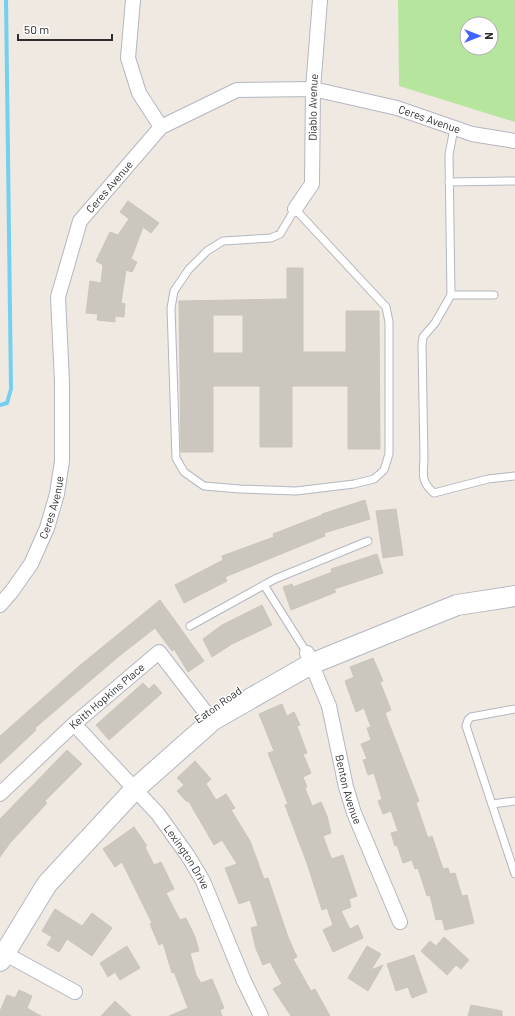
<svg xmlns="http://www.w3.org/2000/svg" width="515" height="1016" font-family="Barlow,sans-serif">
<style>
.green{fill:#b6e59e;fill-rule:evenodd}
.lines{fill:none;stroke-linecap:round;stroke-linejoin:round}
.stream{stroke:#75cff0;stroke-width:4}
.building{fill:#cbc7bf;stroke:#cbc5ba;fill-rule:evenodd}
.lane-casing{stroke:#b4b7c1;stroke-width:9}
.street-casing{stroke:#b4b7c1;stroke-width:16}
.secondary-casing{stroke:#b4b7c1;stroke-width:22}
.lane{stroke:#fff;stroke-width:7}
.street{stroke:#fff;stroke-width:14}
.secondary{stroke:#fff;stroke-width:20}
.labels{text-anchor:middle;stroke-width:3;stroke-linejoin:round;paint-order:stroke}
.street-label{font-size:11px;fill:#2e2e2e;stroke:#fff}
</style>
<rect width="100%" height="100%" fill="#efe9e1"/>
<!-- green -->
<path class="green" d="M 398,0 L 515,0 L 515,122 L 399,86 ZM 467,24 L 491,24 L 491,48 L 467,48 Z"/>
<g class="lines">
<!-- stream -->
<path class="stream" d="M 0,405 L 7,403 L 11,389 L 6,0"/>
</g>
<!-- building -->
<g class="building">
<path d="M 128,201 L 159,223 L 151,233 L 143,227 L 131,259 L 137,262 L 132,272 L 126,270 L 121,303 L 125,304 L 124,317 L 115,316 L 115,322 L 97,320 L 98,314 L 86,313 L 90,281 L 101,283 L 103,265 L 96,261 L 110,232 L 118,235 L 129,219 L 120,212 Z"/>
<path d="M 287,268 L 303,268 L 303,352 L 346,352 L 346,311 L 379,311 L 380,449 L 348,449 L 348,386 L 292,386 L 292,447 L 260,447 L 260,386 L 213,386 L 213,452 L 181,452 L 179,301 L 287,299 ZM 213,315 L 243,315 L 243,353 L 213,353 Z"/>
<path d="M 365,500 L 370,519 L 324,533 L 325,536 L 225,577 L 227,581 L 184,603 L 175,585 L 223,560 L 222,556 L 274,537 L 273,534 L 322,515 L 322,514 Z"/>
<path d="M 396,509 L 403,555 L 383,558 L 376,511 Z"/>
<path d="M 377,554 L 383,573 L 334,589 L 336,592 L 291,610 L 283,587 L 292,584 L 293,587 L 332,572 L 331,569 Z"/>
<path d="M 160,600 L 204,661 L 188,672 L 174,649 L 172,651 L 155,628 L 118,657 L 35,728 L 36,730 L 0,764 L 0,736 L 78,667 Z"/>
<path d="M 262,605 L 272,625 L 232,644 L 212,657 L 203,639 L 222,625 Z"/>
<path d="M 373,658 L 383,681 L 380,682 L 391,710 L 385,713 L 419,801 L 416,803 L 428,838 L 432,836 L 443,869 L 448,868 L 450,874 L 455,873 L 462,896 L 467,895 L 474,923 L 445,930 L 442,919 L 436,920 L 430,895 L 427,896 L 418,868 L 415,869 L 412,860 L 403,863 L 397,845 L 395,846 L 391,833 L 398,831 L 391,811 L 383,814 L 378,801 L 382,799 L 374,773 L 368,775 L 363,760 L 367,759 L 361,744 L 371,740 L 367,728 L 371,727 L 364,708 L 356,712 L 345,681 L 354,677 L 350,667 Z"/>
<path d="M 143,683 L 149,689 L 154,684 L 162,693 L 109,740 L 96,725 Z"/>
<path d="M 282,704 L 287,716 L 294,712 L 300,725 L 297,726 L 307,753 L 303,754 L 311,773 L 303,777 L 307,787 L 305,788 L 312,806 L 321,802 L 327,816 L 331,833 L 323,836 L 330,855 L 332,859 L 343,855 L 357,896 L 349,899 L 351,907 L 341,911 L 350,929 L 358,925 L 363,938 L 333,952 L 323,930 L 333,925 L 327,908 L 322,910 L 307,863 L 285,805 L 288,804 L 268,753 L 274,751 L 259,714 Z"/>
<path d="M 67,750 L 82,764 L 45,801 L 47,803 L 10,843 L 0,857 L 0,819 Z"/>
<path d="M 195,761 L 211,779 L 206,784 L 216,800 L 226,794 L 235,808 L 231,810 L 250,841 L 264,879 L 268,878 L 288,937 L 297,957 L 293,959 L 311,991 L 315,989 L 330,1016 L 291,1016 L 273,989 L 282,984 L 270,962 L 263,965 L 256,949 L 251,928 L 258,926 L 250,900 L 239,904 L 225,868 L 237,864 L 222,840 L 214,845 L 188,800 L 187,802 L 177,791 L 184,785 L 177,778 Z"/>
<path d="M 134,827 L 147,846 L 145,847 L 154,865 L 161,862 L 174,889 L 166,893 L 180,920 L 186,918 L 195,937 L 199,951 L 190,953 L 196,975 L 201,983 L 212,979 L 224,1008 L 220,1010 L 222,1016 L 169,1016 L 188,1008 L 174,972 L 172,973 L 163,943 L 159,945 L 150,924 L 152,923 L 122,862 L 115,867 L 103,849 Z"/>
<path d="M 55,909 L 82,926 L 92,913 L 112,928 L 92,956 L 67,939 L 59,952 L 47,945 L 52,937 L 42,931 Z"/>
<path d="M 444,937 L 469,960 L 461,969 L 456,965 L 447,975 L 421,951 L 430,941 L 436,946 Z"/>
<path d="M 127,946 L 140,968 L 120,980 L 115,972 L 108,977 L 100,963 Z"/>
<path d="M 367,946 L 381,954 L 371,970 L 383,965 L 368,991 L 348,978 Z"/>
<path d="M 414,955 L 427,992 L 412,998 L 408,987 L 396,991 L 387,964 Z"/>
<path d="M 19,990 L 32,996 L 27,1008 L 41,1016 L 0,1016 L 0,1011 L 7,995 L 15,998 Z"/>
<path d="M 115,1001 L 131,1016 L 101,1016 Z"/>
<path d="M 471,1005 L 502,1011 L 502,1016 L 468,1016 Z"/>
</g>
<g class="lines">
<!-- lane casing -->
<g class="lane-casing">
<g id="lane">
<path d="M 454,128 L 449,155 L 451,295 L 435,323 L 423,337 L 422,345 L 424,459 C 423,475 421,482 434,493 L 488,479 L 515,476"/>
<path d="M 449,182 L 515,181"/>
<path d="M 295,209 L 386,307 L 389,322 L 389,454 L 384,470 L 374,479 L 354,484 L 296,491 L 240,489 L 204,486 L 184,472 L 176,458 L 171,308 L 174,291 L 189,269 L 207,251 L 223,241 L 271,238 L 280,234 Z"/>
<path d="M 451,295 L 494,295"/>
<path d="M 264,585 L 307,653"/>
<path d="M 190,626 L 275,579 L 368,541"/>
<path d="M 515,709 L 471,717 L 468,720 L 466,726 L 515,874"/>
<path d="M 492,804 L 515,801"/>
</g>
</g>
<!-- street casing -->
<g class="street-casing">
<g id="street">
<path d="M 133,0 L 128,58 L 139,93 L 161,127"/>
<path id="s1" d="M 295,209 L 312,184 L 313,89 L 320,0"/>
<path id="s2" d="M 0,605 L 12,591 L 31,564 L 47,528 L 57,494 L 62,461 L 62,382 L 58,297 L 80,221 L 161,127 L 237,90 L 313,89 L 397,108 L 472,134 L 515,141"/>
<path id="s3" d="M 307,653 L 329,706 L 346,787 L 354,813 L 400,922"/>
<path id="s4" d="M 74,724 L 158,814 L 188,856 L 203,881 L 244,981 L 261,1016"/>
<path id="s5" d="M 0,794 L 74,724 L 159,652 L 206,713"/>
<path d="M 0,951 L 75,992"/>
</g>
</g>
<!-- secondary casing -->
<g class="secondary-casing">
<path id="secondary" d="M 0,961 L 47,884 L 135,789 L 213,720 L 311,664 L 457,605 L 515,596"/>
</g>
<!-- lane -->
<use href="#lane" class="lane"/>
<!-- street -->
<use href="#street" class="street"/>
<!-- secondary -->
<use href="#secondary" class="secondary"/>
</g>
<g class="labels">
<!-- street labels -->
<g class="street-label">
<text dy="4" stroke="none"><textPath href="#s1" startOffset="107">Diablo Avenue</textPath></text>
<text dy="4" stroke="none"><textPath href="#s2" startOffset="808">Ceres Avenue</textPath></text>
<text dy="4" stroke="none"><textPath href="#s2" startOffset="448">Ceres Avenue</textPath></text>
<text dy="4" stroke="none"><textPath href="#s2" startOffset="112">Ceres Avenue</textPath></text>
<text dy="4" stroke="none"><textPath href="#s5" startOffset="145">Keith Hopkins Place</textPath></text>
<text transform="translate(218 705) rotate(-35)" y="4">Eaton Road</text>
<text dy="4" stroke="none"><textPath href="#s3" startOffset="143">Benton Avenue</textPath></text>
<text dy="4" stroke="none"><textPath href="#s4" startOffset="175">Lexington Drive</textPath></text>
</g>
</g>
<!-- north arrow -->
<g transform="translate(479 36) rotate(90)"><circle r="19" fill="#ffffff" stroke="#ababab"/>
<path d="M0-3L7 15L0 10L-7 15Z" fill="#4264fb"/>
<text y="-6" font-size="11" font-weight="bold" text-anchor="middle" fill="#2e2e2e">N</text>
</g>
<!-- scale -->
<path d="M18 34v6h94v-6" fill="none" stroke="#2e2e2e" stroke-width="2"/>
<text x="24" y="34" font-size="12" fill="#2e2e2e" stroke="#ffffff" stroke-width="3" paint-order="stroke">50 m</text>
</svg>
